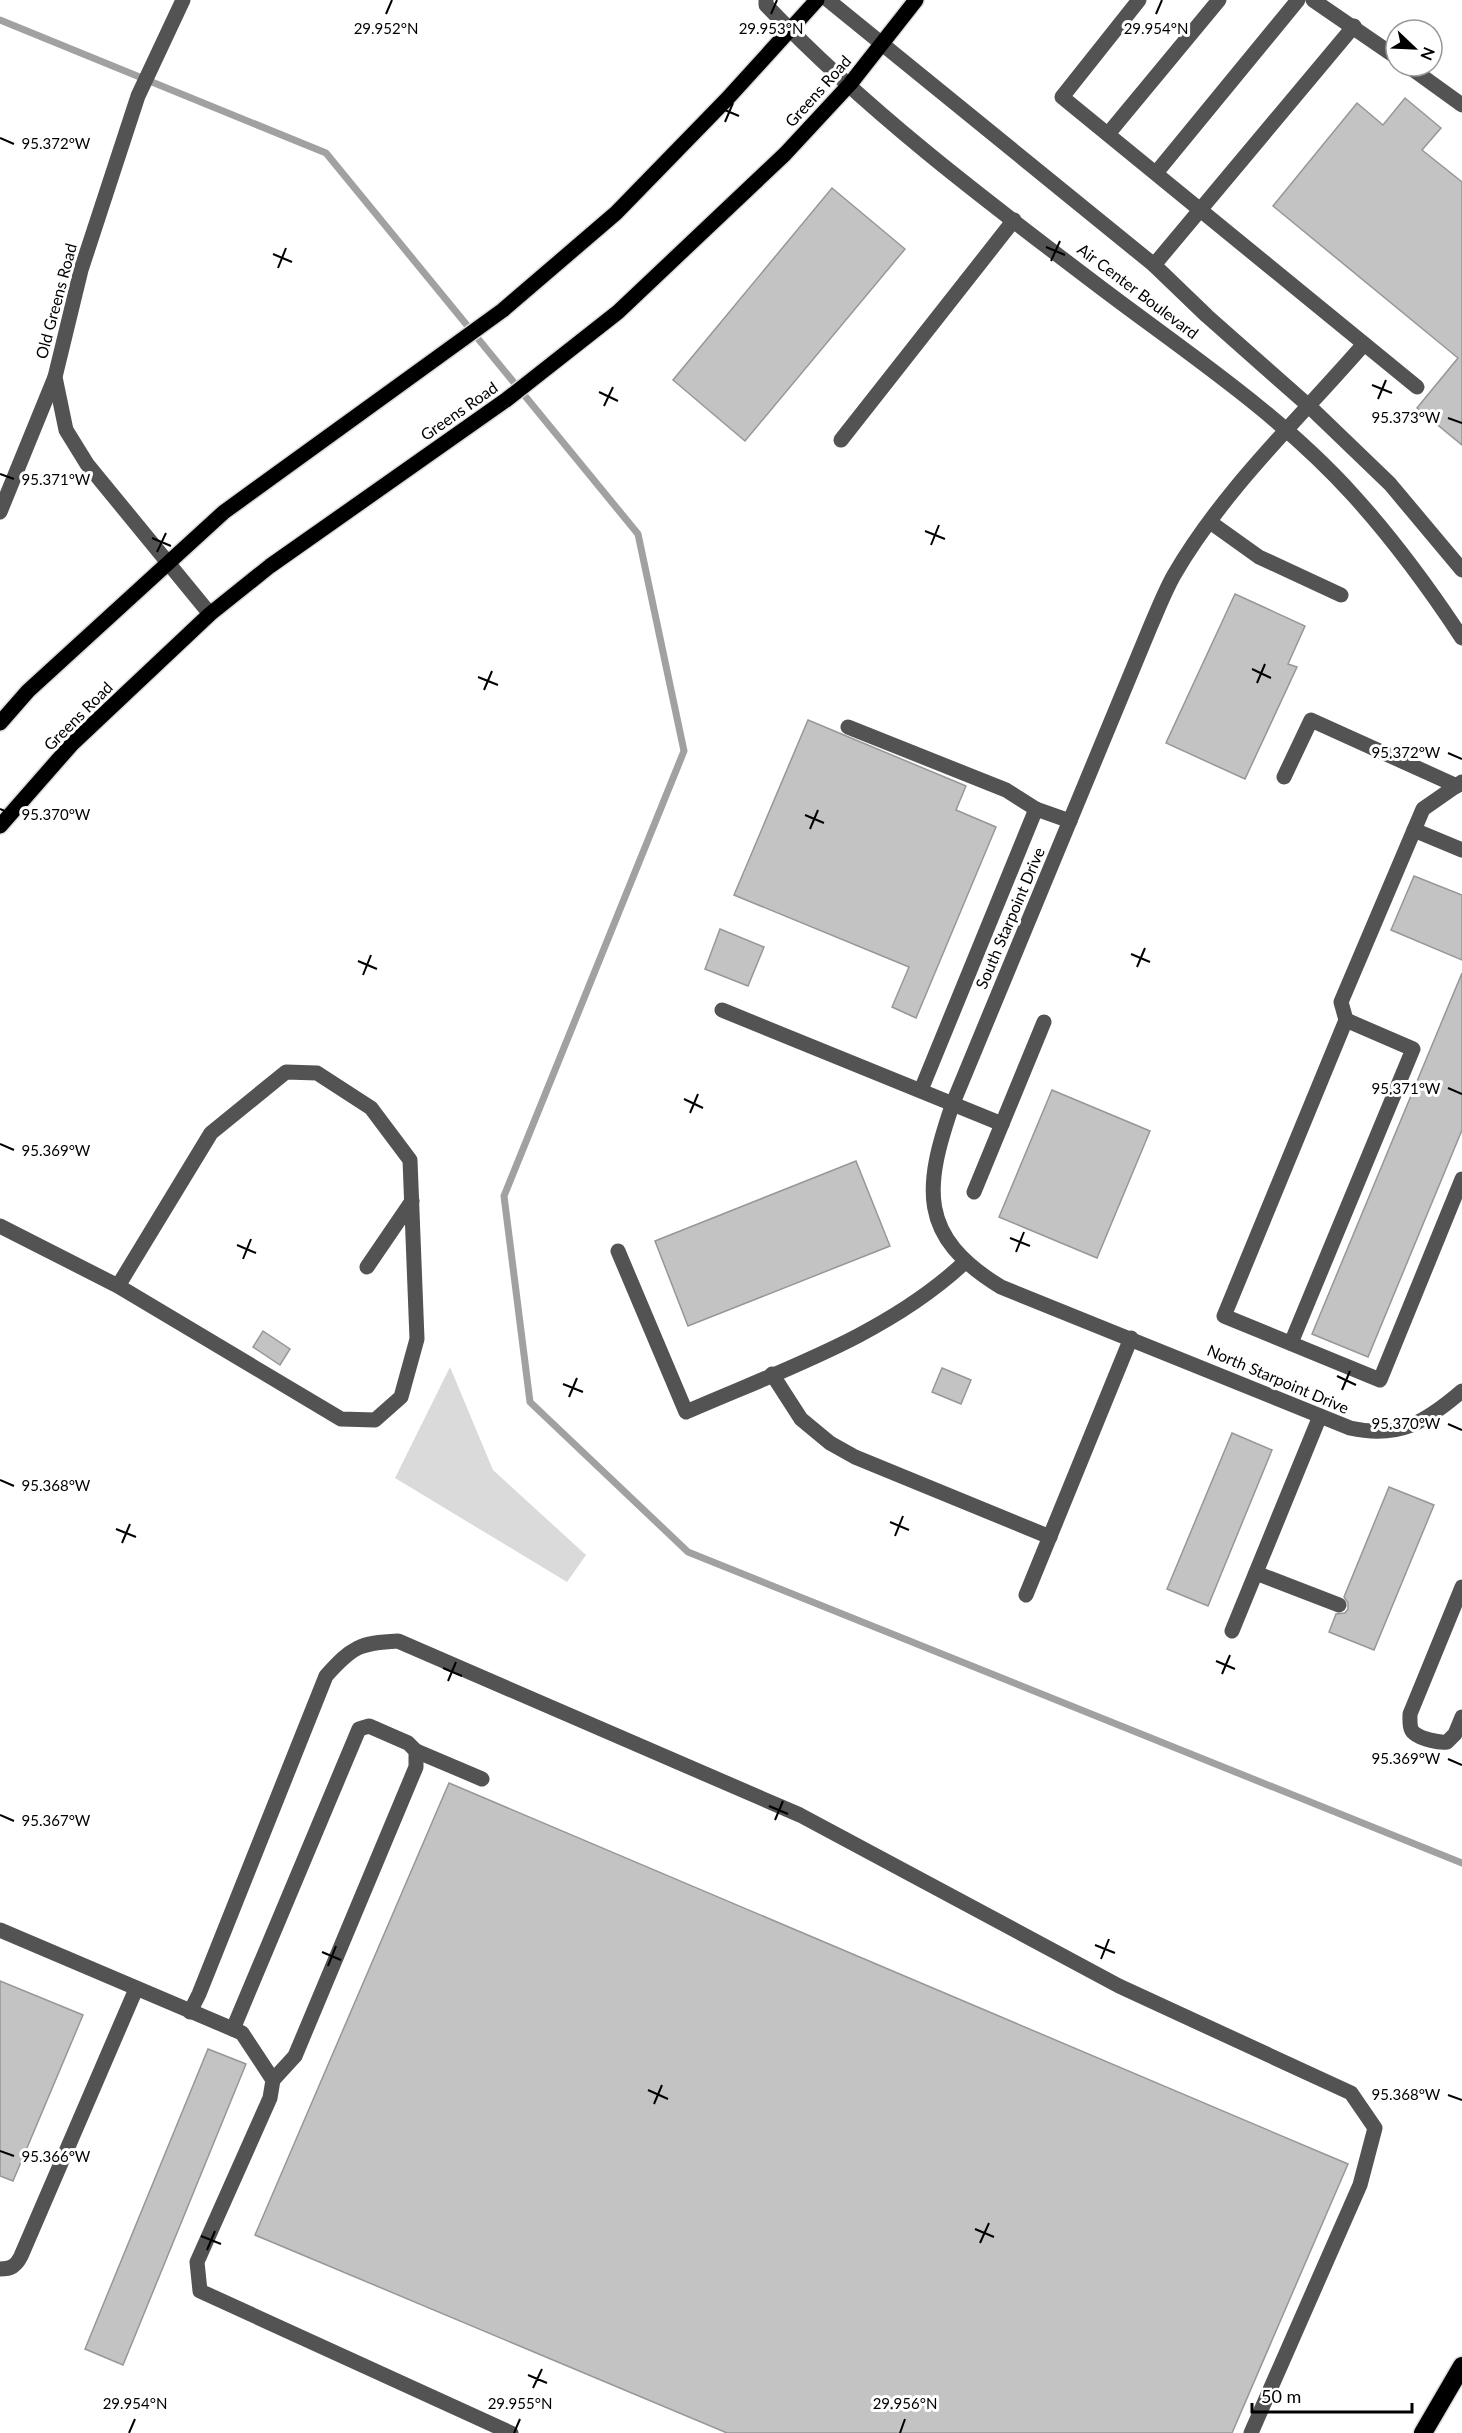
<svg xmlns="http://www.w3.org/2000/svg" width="1462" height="2433" font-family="Lato,sans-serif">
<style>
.green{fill:#dadada}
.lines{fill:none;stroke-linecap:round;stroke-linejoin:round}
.stream{stroke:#a1a1a1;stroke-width:7}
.building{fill:#c3c3c3;stroke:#979797;stroke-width:1.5}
.major-casing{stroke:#dbdbdb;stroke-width:18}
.highway-casing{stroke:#dbdbdb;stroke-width:21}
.minor{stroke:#535353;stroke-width:15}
.major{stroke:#000;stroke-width:15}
.highway{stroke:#000;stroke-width:18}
.ticks{fill:none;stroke:#000;stroke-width:2}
.labels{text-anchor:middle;stroke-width:6;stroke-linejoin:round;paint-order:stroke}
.street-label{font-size:16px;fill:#000;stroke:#fff}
.ticks-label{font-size:15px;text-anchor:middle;fill:#000;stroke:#fff;stroke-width:6;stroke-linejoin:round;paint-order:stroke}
</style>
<rect width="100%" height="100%" fill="#fff"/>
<!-- green -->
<path class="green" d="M 450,1367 L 493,1470 L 586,1555 L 567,1582 L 395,1478 Z"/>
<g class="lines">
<!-- stream -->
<path class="stream" d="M 0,20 L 326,153 L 638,534 L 684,751 L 504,1196 L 530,1402 L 688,1552 L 1462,1863"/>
</g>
<!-- building -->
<g class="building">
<path d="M 1405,98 L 1441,128 L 1422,150 L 1462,182 L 1462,445 L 1417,408 L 1458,358 L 1273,206 L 1357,103 L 1383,125 Z"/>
<path d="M 832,188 L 905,249 L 745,441 L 673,380 Z"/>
<path d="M 1235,594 L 1305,626 L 1288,664 L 1297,667 L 1245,779 L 1166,743 Z"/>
<path d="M 808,720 L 966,786 L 956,810 L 996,827 L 916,1018 L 892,1007 L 909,967 L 734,895 Z"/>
<path d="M 1414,876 L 1462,895 L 1462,960 L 1391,930 Z"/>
<path d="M 720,929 L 764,947 L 748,986 L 705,969 Z"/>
<path d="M 1462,973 L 1462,1130 L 1368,1357 L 1312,1334 Z"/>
<path d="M 1052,1090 L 1150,1131 L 1097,1258 L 999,1217 Z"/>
<path d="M 856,1161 L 890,1246 L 688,1326 L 655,1241 Z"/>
<path d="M 263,1331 L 290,1349 L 280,1365 L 253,1347 Z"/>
<path d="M 942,1368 L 971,1380 L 961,1404 L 932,1392 Z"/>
<path d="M 1232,1433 L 1272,1450 L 1208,1606 L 1167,1589 Z"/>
<path d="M 1389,1487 L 1434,1505 L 1374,1650 L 1329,1632 L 1336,1614 L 1345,1613 L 1348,1609 L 1348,1603 L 1344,1597 Z"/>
<path d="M 449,1783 L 1348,2164 L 1232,2433 L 727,2433 L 255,2235 Z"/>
<path d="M 0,1981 L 83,2015 L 13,2181 L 0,2176 Z"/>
<path d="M 208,2049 L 246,2064 L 123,2365 L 85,2349 Z"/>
</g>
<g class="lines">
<!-- major casing -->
<g class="major-casing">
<g id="major">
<path d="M 0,723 L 28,691 L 224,512 L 503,310 L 616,213 L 727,99 L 817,0"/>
<path d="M 0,826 L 72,744 L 210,614 L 270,566 L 506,400 L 618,312 L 785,154 L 850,84 L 916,0"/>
</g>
</g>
<!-- highway casing -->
<g class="highway-casing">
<path id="highway" d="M 1423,2433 L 1462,2366"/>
</g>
<!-- minor -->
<g class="minor">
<path d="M 183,0 L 138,96 L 81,270 L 55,377 L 66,430 L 87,464 L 210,614"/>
<path d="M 766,0 L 766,5 C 865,109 981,197 1096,284 C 1184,351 1278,412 1353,495 C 1393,539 1429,588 1462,638"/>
<path d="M 828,0 L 1154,265 L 1207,316 L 1310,407 L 1390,484 L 1462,570"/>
<path d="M 1139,0 L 1062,97 L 1417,387"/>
<path d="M 1313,0 L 1396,57"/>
<path d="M 1408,66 L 1462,105"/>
<path d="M 1108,134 L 1219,0"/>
<path d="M 1156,173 L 1298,0"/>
<path d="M 1154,265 L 1354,26"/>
<path d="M 1364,344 C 1300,418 1223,490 1174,575 C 1165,591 1158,609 1151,625 L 953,1103 C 924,1187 917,1236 1001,1287 L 1350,1428 C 1399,1439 1426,1422 1462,1391"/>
<path d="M 841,440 L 1014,220"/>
<path d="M 0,512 L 55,377"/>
<path d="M 1210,522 L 1259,557 L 1341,595"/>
<path d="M 848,727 L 1006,790 L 1036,809 L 1070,821"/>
<path d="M 1284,777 L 1311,720 L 1457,786"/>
<path d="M 1462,782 L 1423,809 L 1341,1002 L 1346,1020 L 1224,1316 L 1380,1380 L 1462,1179"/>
<path d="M 1414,830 L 1462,850"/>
<path d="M 722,1010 L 1002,1124"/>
<path d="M 921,1090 L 1036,809"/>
<path d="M 974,1192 L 1044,1022"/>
<path d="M 0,1226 L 118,1286 L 341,1419 L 375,1420 L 401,1397 L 417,1339 L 410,1160 L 371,1108 L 317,1073 L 286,1072 L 211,1133 L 118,1286"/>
<path d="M 618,1251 L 686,1412 C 782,1370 887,1335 965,1262"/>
<path d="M 367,1267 L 412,1201"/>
<path d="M 1291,1343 L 1413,1049 L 1346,1020"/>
<path d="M 772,1374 L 801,1419 L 830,1443 L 855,1457 L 1050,1537"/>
<path d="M 1256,1573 L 1339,1605"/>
<path d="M 1462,1587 L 1410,1714 C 1410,1720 1409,1729 1414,1733 C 1421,1739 1439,1743 1447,1742 L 1455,1734 L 1462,1717"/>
<path d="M 1026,1595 L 1131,1338"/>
<path d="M 1232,1631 L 1320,1416"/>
<path d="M 416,1751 L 482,1779"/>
<path d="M 0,1930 L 242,2033 L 273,2080 L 270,2098 L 197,2262 L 200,2291 L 511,2433"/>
<path d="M 190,2012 L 199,1994 L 326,1676 C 352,1647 359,1643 398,1641 L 800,1815 L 1119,1986 L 1351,2093 L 1375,2128 L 1360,2185 L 1251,2433"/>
<path d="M 233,2029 L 359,1729 L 369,1726 L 408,1743 L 416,1751 L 416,1767 L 295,2056 L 273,2080"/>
<path d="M 0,2269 C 11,2269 16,2266 21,2256 L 136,1989"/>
</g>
<!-- major -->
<use href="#major" class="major"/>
<!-- highway -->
<use href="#highway" class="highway"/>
</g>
<!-- ticks -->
<path class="ticks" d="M 386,14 L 392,0M 771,14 L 777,0M 1156,14 L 1162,0M 720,108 L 739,116M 725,122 L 733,103M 0,138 L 14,144M 1046,247 L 1065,255M 273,254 L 292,262M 1051,261 L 1060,241M 278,268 L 286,248M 1372,385 L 1392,393M 599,392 L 618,401M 1378,399 L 1386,380M 604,406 L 613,387M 1448,418 L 1462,423M 0,474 L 14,479M 925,531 L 945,539M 152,538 L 171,546M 931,545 L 939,525M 157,552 L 166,533M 1252,669 L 1271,678M 478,677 L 498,685M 1257,683 L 1265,664M 484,690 L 492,671M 1448,753 L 1462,759M 0,809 L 14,815M 805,815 L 824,823M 810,829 L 818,810M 1131,954 L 1150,962M 358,961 L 377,969M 1137,967 L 1145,948M 363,975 L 371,955M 1448,1088 L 1462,1094M 684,1099 L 703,1108M 690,1113 L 698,1094M 0,1144 L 14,1150M 1010,1238 L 1030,1246M 237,1245 L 256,1253M 1016,1252 L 1024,1232M 243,1259 L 251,1239M 1337,1376 L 1356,1385M 563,1384 L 583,1392M 1342,1390 L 1350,1371M 569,1397 L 577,1378M 1448,1424 L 1462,1430M 0,1480 L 14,1486M 890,1522 L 909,1530M 116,1529 L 136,1537M 895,1536 L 903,1516M 122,1543 L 130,1524M 1216,1661 L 1235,1669M 443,1668 L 462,1676M 1222,1674 L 1230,1655M 448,1681 L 456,1662M 1448,1759 L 1462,1765M 769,1806 L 788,1814M 0,1815 L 14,1821M 775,1820 L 783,1801M 1095,1945 L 1115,1953M 322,1952 L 341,1960M 1101,1959 L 1109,1939M 328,1966 L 336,1946M 648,2090 L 668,2099M 1448,2095 L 1462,2100M 654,2104 L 662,2085M 0,2151 L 14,2156M 975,2229 L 994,2237M 201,2236 L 221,2244M 980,2243 L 989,2223M 207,2250 L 215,2231M 528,2375 L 547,2383M 533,2388 L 542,2369M 129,2433 L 135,2419M 514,2433 L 520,2419M 900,2433 L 905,2419"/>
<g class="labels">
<!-- street labels -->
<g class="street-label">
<text transform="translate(818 91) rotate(-48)" y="6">Greens Road</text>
<text transform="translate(1138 291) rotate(37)" y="6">Air Center Boulevard</text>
<text transform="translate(56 301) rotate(-75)" y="6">Old Greens Road</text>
<text transform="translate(459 411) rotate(-35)" y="6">Greens Road</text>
<text transform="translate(78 716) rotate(-45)" y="6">Greens Road</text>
<text transform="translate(1010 918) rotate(-67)" y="6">South Starpoint Drive</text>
<text transform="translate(1278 1379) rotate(23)" y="6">North Starpoint Drive</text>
</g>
</g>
<g class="ticks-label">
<text x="386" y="34">29.952°N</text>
<text x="771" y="34">29.953°N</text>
<text x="1156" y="34">29.954°N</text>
<text x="56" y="149">95.372°W</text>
<text x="1406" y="423">95.373°W</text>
<text x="56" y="485">95.371°W</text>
<text x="1406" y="758">95.372°W</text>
<text x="56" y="820">95.370°W</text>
<text x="1406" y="1094">95.371°W</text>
<text x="56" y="1156">95.369°W</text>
<text x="1406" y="1429">95.370°W</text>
<text x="56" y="1491">95.368°W</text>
<text x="1406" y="1764">95.369°W</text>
<text x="56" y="1826">95.367°W</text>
<text x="1406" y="2100">95.368°W</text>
<text x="56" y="2162">95.366°W</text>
<text x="135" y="2409">29.954°N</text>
<text x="520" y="2409">29.955°N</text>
<text x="905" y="2409">29.956°N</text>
</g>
<!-- north arrow -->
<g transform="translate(1414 48) rotate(113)"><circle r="28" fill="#ffffff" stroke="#999999" stroke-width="1.5"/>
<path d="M0-4.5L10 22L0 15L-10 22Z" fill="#000000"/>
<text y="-9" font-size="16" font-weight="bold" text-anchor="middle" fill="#000000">N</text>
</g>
<!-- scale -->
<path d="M1252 2403v9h160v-9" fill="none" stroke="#000000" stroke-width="3"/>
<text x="1261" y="2403" font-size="18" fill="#000000" stroke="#ffffff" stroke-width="4.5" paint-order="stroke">50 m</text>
</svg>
